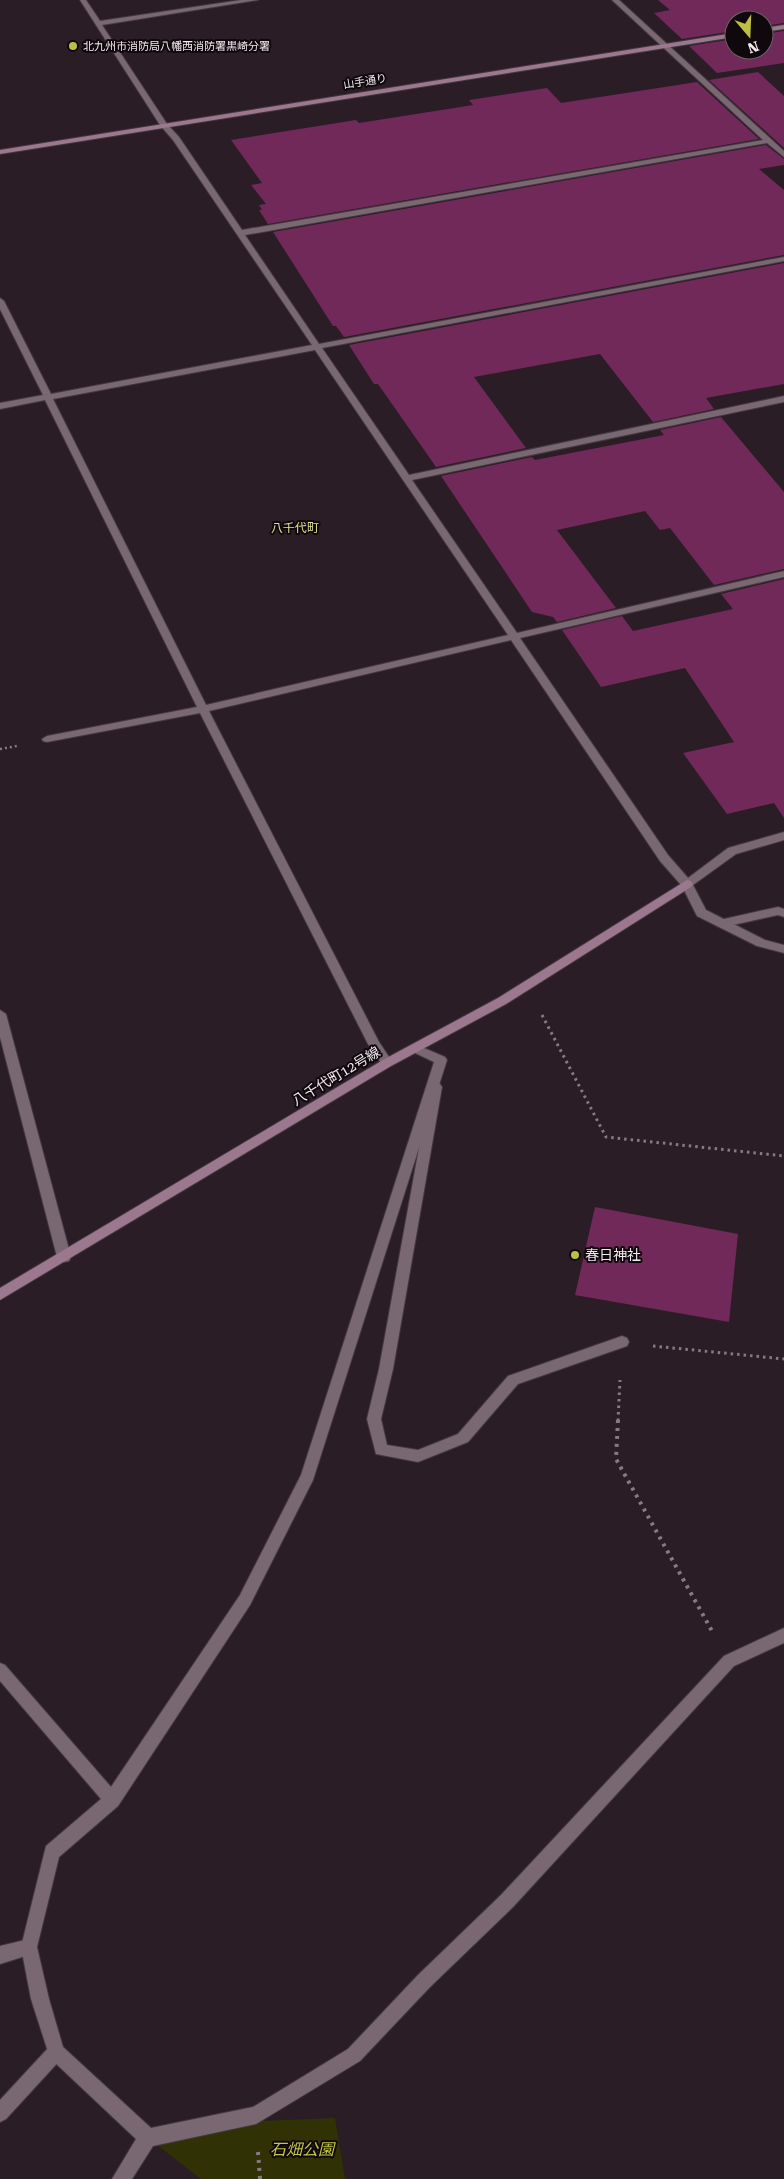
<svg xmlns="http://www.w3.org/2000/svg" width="784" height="2179" font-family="'Roboto Serif','Noto Sans JP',serif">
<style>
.green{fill:#303105}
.building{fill:#702959}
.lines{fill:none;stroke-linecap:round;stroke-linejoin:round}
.lane-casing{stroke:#443940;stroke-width:2}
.street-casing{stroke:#443940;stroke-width:2}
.secondary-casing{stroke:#443940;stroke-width:2}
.path-far2{stroke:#877a81;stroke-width:2.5;stroke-dasharray:2 3;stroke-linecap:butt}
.path-far1{stroke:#877a81;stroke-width:3;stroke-dasharray:2.5 4;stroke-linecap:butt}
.path{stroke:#877a81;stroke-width:4;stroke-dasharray:3 5;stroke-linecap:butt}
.lane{fill:#796772;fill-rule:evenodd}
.street{fill:#796772;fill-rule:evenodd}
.secondary{fill:#9b788e;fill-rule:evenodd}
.poi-dot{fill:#bdbf43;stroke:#0f090d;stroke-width:2}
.labels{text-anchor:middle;stroke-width:4;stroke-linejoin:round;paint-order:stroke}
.far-poi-label{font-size:11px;fill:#f4e9ef;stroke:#0f090d;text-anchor:start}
.far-street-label{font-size:11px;fill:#f4e9ef;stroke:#0f090d}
.far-neighbourhood-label{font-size:12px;fill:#e0e394;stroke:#0f090d}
.street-label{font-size:14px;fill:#f4e9ef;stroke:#0f090d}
.poi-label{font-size:14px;fill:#f4e9ef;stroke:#0f090d;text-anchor:start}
.near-park-label{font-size:16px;font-style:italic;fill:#c4c648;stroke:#0f090d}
</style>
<rect width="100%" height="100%" fill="#2b1d25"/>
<!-- green -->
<path class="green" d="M 335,2118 L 345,2179 L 201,2179 L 148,2138 L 235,2122 Z"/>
<!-- building -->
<g class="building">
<path d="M 658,0 L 784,0 L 784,23 L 764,26 L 764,20 L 734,20 L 734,31 L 682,39 L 654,13 L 670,10 Z"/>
<path d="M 784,31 L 784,63 L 717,73 L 689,46 L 734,39 L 734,50 L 764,50 L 764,34 Z"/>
<path d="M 758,72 L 784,96 L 784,148 L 709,80 Z"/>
<path d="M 697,82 L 759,139 L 268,224 L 259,210 L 262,210 L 259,205 L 266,204 L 251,185 L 262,183 L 231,140 L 356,120 L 359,123 L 473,105 L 469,100 L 547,88 L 561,103 Z"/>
<path d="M 766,145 L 784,159 L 784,165 L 759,169 L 784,190 L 784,255 L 344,337 L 336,326 L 333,326 L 273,232 Z"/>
<path d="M 784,263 L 784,384 L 706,398 L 714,409 L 653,422 L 600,354 L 474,377 L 526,448 L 436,467 L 378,384 L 374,384 L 349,345 Z"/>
<path d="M 721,417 L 784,492 L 784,569 L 714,585 L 670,528 L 660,530 L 645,511 L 557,530 L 616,608 L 557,622 L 553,617 L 532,612 L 441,476 L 532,457 L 535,460 L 664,435 L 660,430 Z"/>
<path d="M 784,579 L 784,818 L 774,803 L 727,814 L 683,753 L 734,742 L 685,668 L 601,687 L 562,630 L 622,616 L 633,631 L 733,609 L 721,594 Z"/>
<path d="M 595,1207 L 738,1234 L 729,1322 L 575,1295 Z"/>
</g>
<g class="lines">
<!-- lane casing -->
<g class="lane-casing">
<g id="lane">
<path d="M 778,907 L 784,909 L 784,917 L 778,915 L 724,927 L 718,923 L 724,919 Z"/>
<path d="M 436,1082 L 440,1084 L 442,1087 L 393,1369 L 381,1419 L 387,1445 L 418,1450 L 458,1434 L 508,1376 L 622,1336 L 627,1338 L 629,1342 L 627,1346 L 518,1384 L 468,1442 L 418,1462 L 376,1454 L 367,1419 L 379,1369 L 430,1087 L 432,1084 Z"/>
<path d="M 29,1939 L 35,1941 L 37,1947 L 35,1953 L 0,1964 L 0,1946 Z"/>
<path d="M 56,2043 L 62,2046 L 65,2052 L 62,2058 L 6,2119 L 0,2122 L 0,2100 L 50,2046 Z"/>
</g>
</g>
<!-- street casing -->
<g class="street-casing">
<g id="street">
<path d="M 80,0 L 86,0 L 100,21 L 241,0 L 258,0 L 102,25 L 167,124 L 179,137 L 242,230 L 763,140 L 612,0 L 619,0 L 784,151 L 784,157 L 767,143 L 245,235 L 319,344 L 784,257 L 784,261 L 322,348 L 409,475 L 784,396 L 784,402 L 412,480 L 517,633 L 784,571 L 784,577 L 520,638 L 668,855 L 688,878 L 728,848 L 784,832 L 784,840 L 736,854 L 693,885 L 706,910 L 765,940 L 784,945 L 784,953 L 757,946 L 697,916 L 682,886 L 660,861 L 511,640 L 209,711 L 379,1042 L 393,1063 L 387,1068 L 383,1066 L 368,1044 L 200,713 L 47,742 L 43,741 L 42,739 L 47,736 L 197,707 L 45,400 L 0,409 L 0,403 L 43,395 L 0,309 L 0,298 L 4,301 L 51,394 L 312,345 L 173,140 L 160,125 ZM 315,350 L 508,635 L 206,705 L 53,399 Z"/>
<path d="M 0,1010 L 6,1014 L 71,1257 L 69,1261 L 64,1262 L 59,1261 L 57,1257 L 0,1037 Z"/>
<path d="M 417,1045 L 445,1057 L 447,1060 L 313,1480 L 250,1605 L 118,1806 L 59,1857 L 37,1947 L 49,1999 L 63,2047 L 151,2128 L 253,2107 L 348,2049 L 418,1975 L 501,1895 L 724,1656 L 784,1628 L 784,1643 L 734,1666 L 513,1907 L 430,1987 L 360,2061 L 256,2124 L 153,2146 L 132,2179 L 112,2179 L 136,2139 L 50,2058 L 31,1999 L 21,1947 L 46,1846 L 101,1799 L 0,1681 L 0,1663 L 5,1665 L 111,1787 L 240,1595 L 301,1475 L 434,1062 L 413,1052 L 411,1049 Z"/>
</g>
</g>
<!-- secondary casing -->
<g class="secondary-casing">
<g id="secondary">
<path d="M 784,25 L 784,29 L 764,32 L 764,28 Z"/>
<path d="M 734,33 L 734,37 L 0,154 L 0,150 Z"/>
<path d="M 687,880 L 691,881 L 693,884 L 691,887 L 506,1004 L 391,1066 L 0,1300 L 0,1288 L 383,1060 L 498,998 Z"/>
</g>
</g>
<!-- path-far2 -->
<path class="path-far2" d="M 0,749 L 17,746"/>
<!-- path-far1 -->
<g class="path-far1">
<path d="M 542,1015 L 606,1137 L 784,1156"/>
<path d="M 653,1346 L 784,1359"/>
<path d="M 618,1421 L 620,1380"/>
</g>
<!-- path -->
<g class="path">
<path d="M 618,1420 L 616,1459 L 712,1631"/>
<path d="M 258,2152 L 260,2179"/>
</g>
<!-- lane -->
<use href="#lane" class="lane"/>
<!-- street -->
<use href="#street" class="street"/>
<!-- secondary -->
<use href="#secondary" class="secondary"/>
</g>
<!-- markers -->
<g class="poi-dot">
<circle cx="73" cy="46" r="5"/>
<circle cx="575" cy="1255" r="5"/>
</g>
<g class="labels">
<!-- far-poi labels -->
<g class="far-poi-label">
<text x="83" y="50">北九州市消防局八幡西消防署黒崎分署</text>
</g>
<!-- far-street labels -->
<g class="far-street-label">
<text transform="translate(365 81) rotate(-9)" y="4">山手通り</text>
</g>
<!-- far-neighbourhood labels -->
<g class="far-neighbourhood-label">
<text x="295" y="532">八千代町</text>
</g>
<!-- street labels -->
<g class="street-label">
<text transform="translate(336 1076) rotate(-31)" y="5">八千代町12号線</text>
</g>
<!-- poi labels -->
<g class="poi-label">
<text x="585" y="1260">春日神社</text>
</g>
<!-- near-park labels -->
<g class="near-park-label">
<text x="302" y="2155">石畑公園</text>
</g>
</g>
<!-- north arrow -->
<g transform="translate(749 35) rotate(161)"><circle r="24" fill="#0f090d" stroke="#6b6367"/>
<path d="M0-4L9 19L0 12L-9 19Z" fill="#bdbf43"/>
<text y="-8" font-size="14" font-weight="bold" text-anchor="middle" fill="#f4e9ef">N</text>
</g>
</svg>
